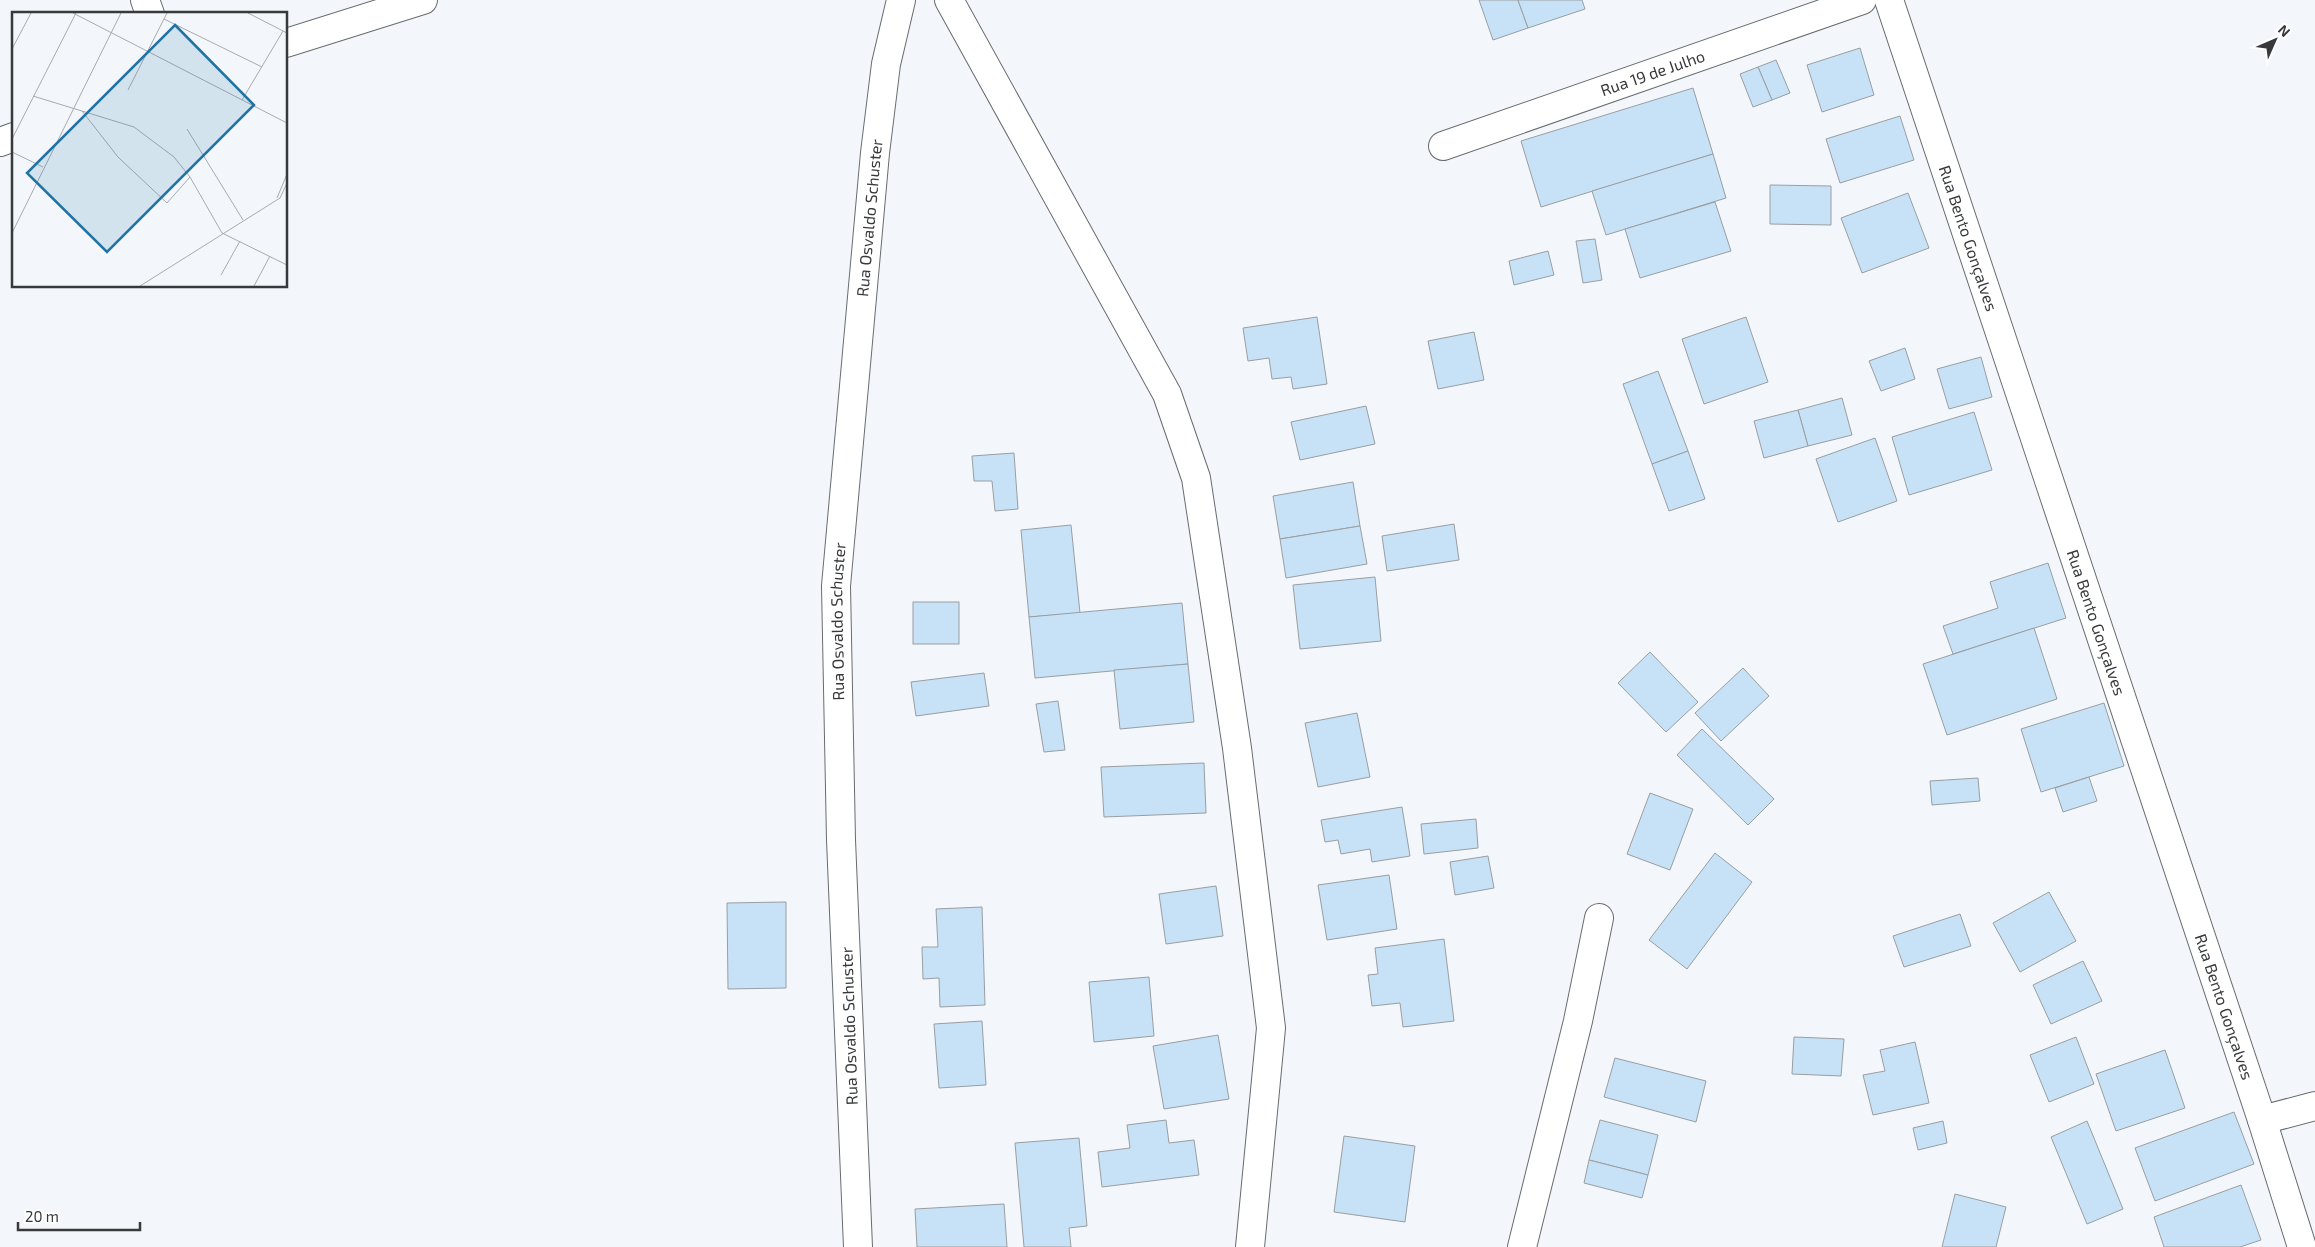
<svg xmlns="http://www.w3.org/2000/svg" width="2315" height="1247" font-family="'Exo 2',sans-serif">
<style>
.building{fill:#c7e2f7;stroke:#999ea1}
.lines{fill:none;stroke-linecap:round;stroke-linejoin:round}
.minor-casing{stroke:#686c6f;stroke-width:30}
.minor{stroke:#fff;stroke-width:28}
.labels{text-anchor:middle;stroke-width:5;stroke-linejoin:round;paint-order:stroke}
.street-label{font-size:16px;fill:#37393a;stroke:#fff}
.inset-road{fill:none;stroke:#a8abae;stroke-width:1}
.view{fill:#1f74a4;fill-opacity:0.15;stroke:#1f74a4;stroke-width:2.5}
.inset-edge{fill:none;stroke:#37393a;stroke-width:2.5}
</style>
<rect width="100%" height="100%" fill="#f3f7fb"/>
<!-- building -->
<g class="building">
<path d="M 1479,0 L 1518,0 L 1528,28 L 1493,40 Z"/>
<path d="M 1518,0 L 1582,0 L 1585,9 L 1528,28 Z"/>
<path d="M 1860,48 L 1874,95 L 1822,112 L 1807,65 Z"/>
<path d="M 1776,60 L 1790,93 L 1772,100 L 1758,67 Z"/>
<path d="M 1758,67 L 1772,100 L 1753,107 L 1740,74 Z"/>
<path d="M 1693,88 L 1713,154 L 1541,207 L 1521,141 Z"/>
<path d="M 1900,116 L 1914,160 L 1840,183 L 1826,139 Z"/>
<path d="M 1713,154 L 1726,198 L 1606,235 L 1592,191 Z"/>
<path d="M 1770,185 L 1831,186 L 1831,225 L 1770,224 Z"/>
<path d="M 1908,193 L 1929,248 L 1862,273 L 1841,218 Z"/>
<path d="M 1715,202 L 1731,251 L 1640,278 L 1625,229 Z"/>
<path d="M 1595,239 L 1602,280 L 1583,283 L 1576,241 Z"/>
<path d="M 1548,251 L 1554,275 L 1514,285 L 1509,261 Z"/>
<path d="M 1317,317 L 1327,384 L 1293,389 L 1291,377 L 1272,379 L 1269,358 L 1248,361 L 1243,328 Z"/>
<path d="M 1746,317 L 1768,382 L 1704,404 L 1682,339 Z"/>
<path d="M 1474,332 L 1484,380 L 1438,389 L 1428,341 Z"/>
<path d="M 1905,348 L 1915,379 L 1881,391 L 1869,361 Z"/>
<path d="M 1981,357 L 1992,397 L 1949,409 L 1937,369 Z"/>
<path d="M 1658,371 L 1688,451 L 1652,464 L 1623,384 Z"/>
<path d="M 1842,398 L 1852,435 L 1808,446 L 1798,410 Z"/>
<path d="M 1366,406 L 1375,444 L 1300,460 L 1291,422 Z"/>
<path d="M 1798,410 L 1808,446 L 1764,458 L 1754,421 Z"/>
<path d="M 1974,412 L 1992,470 L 1909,495 L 1892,437 Z"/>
<path d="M 1875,438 L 1897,501 L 1838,522 L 1816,459 Z"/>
<path d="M 1688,451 L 1705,499 L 1669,511 L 1652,464 Z"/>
<path d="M 1014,453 L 1018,509 L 995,511 L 992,481 L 974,481 L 972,456 Z"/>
<path d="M 1353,482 L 1360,526 L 1280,539 L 1273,496 Z"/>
<path d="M 1454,524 L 1459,560 L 1387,571 L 1382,536 Z"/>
<path d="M 1071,525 L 1080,613 L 1029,617 L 1021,530 Z"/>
<path d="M 1360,526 L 1367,564 L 1286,578 L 1280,539 Z"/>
<path d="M 2048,563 L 2066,618 L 1953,654 L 1943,626 L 1998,608 L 1990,582 Z"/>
<path d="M 1375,577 L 1381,641 L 1300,649 L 1293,585 Z"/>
<rect x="913" y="602" width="46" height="42"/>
<path d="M 1182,603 L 1188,664 L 1035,678 L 1029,617 Z"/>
<path d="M 2034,628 L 2057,699 L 1947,735 L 1923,664 Z"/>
<path d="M 1650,652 L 1698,702 L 1666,732 L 1618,683 Z"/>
<path d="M 1188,664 L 1194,722 L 1120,729 L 1114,670 Z"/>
<path d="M 1743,668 L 1769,696 L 1721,741 L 1695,713 Z"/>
<path d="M 984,673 L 989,706 L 916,716 L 911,682 Z"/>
<path d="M 1058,701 L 1065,750 L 1044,752 L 1036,704 Z"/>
<path d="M 2104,703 L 2124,766 L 2041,792 L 2021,729 Z"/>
<path d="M 1357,713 L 1370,777 L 1318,787 L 1305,723 Z"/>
<path d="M 1702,729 L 1774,799 L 1748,825 L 1677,755 Z"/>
<path d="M 1204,763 L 1206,813 L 1104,817 L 1101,767 Z"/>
<path d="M 2089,777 L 2097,801 L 2063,812 L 2055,788 Z"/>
<path d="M 1978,778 L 1980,801 L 1932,805 L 1930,781 Z"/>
<path d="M 1650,793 L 1693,809 L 1670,870 L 1627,854 Z"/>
<path d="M 1402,807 L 1410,856 L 1372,862 L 1370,849 L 1341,854 L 1338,840 L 1325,842 L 1321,820 Z"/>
<path d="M 1476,819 L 1478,848 L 1424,854 L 1421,824 Z"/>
<path d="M 1715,853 L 1752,882 L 1687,969 L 1649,940 Z"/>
<path d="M 1488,856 L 1494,888 L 1455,895 L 1450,862 Z"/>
<path d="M 1389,875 L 1397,929 L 1327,940 L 1318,885 Z"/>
<path d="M 1216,886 L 1223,936 L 1166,944 L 1159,894 Z"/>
<path d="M 2049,892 L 2076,941 L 2020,972 L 1993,923 Z"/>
<path d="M 786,902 L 786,988 L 728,989 L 727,903 Z"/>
<path d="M 982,907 L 985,1005 L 940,1007 L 939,978 L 923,979 L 922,947 L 938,947 L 936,909 Z"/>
<path d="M 1960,914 L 1971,946 L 1904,967 L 1893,936 Z"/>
<path d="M 1444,939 L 1454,1021 L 1403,1027 L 1400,1003 L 1372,1006 L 1368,975 L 1378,974 L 1375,948 Z"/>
<path d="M 2083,961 L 2102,1001 L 2051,1024 L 2033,985 Z"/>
<path d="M 1149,977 L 1154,1036 L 1094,1042 L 1089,982 Z"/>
<path d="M 982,1021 L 986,1085 L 939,1088 L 934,1024 Z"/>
<path d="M 1218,1035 L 1229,1099 L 1164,1109 L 1153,1046 Z"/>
<path d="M 1794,1037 L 1844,1039 L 1841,1076 L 1792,1074 Z"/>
<path d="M 2076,1037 L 2094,1084 L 2049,1102 L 2030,1055 Z"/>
<path d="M 1915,1042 L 1929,1103 L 1873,1115 L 1863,1075 L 1885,1071 L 1880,1050 Z"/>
<path d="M 2165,1050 L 2185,1108 L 2116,1131 L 2096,1074 Z"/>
<path d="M 1615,1058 L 1706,1081 L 1696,1122 L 1604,1097 Z"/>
<path d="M 2234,1112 L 2254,1164 L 2155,1201 L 2135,1148 Z"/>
<path d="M 1166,1120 L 1169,1143 L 1194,1140 L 1199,1175 L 1102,1187 L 1098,1152 L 1130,1148 L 1127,1125 Z"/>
<path d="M 1600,1120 L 1658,1135 L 1648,1175 L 1589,1160 Z"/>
<path d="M 1943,1121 L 1947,1143 L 1918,1150 L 1913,1128 Z"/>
<path d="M 2087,1121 L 2123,1209 L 2087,1224 L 2051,1137 Z"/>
<path d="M 1344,1136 L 1415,1146 L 1405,1222 L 1334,1212 Z"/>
<path d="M 1079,1138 L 1087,1226 L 1069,1228 L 1071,1247 L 1024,1247 L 1015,1143 Z"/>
<path d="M 1589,1160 L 1648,1175 L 1642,1198 L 1584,1183 Z"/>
<path d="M 2241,1185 L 2261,1240 L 2240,1247 L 2164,1247 L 2154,1217 Z"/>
<path d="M 1955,1194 L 2006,1207 L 1996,1247 L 1942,1247 Z"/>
<path d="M 1004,1204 L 1007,1247 L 917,1247 L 915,1209 Z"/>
</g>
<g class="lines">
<!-- minor casing -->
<g class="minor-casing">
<g id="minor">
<path d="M 145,0 L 150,14"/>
<path d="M 949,0 L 1167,394 L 1196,478 L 1237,748 L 1271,1028 L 1250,1247"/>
<path id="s1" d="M 1889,0 L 2262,1120 L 2302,1247"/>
<path d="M 286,43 L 423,0"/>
<path d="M 0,142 L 14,137"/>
<path id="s2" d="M 1443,146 L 1862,0"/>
<path d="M 2262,1120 L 2315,1106"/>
<path id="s3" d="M 858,1247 L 841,840 L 836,586 L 875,153 L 886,64 L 901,0"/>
<path d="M 1522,1247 L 1578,1021 L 1599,918"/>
</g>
</g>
<!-- minor -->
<use href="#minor" class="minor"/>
</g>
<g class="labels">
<!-- street labels -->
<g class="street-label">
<text dy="6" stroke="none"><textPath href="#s2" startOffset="222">Rua 19 de Julho</textPath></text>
<text dy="6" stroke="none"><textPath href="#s3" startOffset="1031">Rua Osvaldo Schuster</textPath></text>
<text dy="6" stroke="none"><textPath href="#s1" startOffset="251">Rua Bento Gonçalves</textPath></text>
<text dy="6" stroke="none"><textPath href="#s3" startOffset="626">Rua Osvaldo Schuster</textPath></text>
<text dy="6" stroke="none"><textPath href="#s1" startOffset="656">Rua Bento Gonçalves</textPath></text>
<text dy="6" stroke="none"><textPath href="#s1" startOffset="1061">Rua Bento Gonçalves</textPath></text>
<text transform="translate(849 1026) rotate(-92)" y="6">Rua Osvaldo Schuster</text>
</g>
</g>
<!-- overview -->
<g transform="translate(12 12)">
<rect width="275" height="275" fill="#f3f7fb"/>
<path class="inset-road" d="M 61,1 L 275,111M 236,1 L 275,21M 152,7 L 250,55M 0,37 L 19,1M 116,78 L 155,1M 21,84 L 122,115 L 162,145 L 178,165 L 210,221 L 275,253M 230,88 L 271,19M 70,99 L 106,145 L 155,191 L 178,165M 175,117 L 231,208M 0,127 L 64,1M 0,140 L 31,155M 265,186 L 275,162M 0,221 L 109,1M 209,263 L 228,229M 128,274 L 268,186 L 275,171M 242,274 L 258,244"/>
<path class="view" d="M 163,13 L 242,93 L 95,240 L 15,161 Z"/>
<rect width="275" height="275" class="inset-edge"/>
</g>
<!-- north arrow -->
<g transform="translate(2275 40) rotate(45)" stroke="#ffffff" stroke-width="4" paint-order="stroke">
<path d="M0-4L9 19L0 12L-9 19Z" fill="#37393a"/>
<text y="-8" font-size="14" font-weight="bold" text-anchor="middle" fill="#37393a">N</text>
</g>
<!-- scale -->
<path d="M18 1222v8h122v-8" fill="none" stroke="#37393a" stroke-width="2.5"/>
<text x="25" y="1222" font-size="15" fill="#37393a" stroke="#ffffff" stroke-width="4" paint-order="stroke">20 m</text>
</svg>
